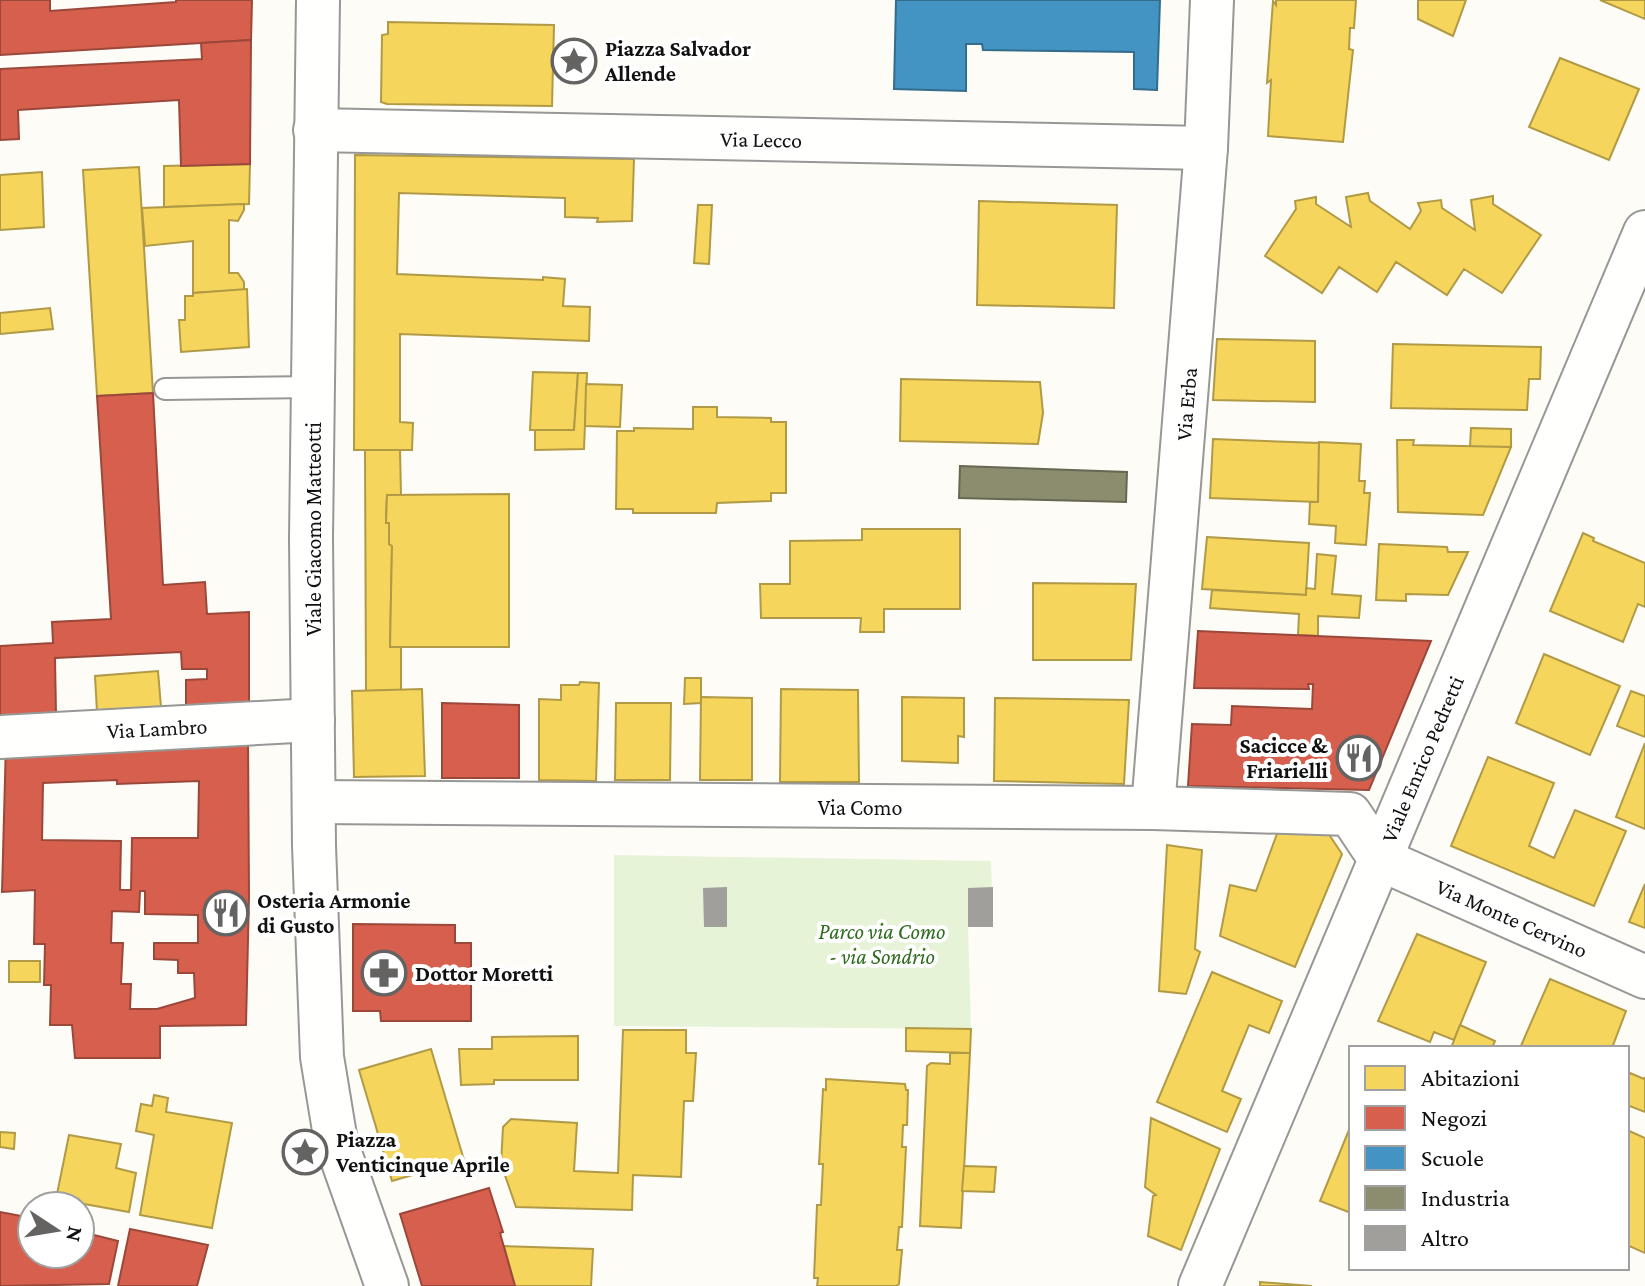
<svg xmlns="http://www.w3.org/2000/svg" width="1645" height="1286" font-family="'Crimson Pro',serif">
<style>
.green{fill:#e7f3d7}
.homes{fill:#f6d55c;stroke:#b19a46;stroke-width:2}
.shops{fill:#d6604d;stroke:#9b483b;stroke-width:2;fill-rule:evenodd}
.schools{fill:#4393c3;stroke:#346c8e;stroke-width:2}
.industry{fill:#8c8c6e;stroke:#676752;stroke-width:2}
.building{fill:#a19f9c}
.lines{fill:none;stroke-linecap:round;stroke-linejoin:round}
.lane-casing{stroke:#979795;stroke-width:24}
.street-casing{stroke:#979795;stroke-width:46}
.lane{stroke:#fffffe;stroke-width:20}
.street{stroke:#fffffe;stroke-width:42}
.labels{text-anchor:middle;stroke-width:8;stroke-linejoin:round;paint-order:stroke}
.poi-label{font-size:22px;font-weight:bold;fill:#111;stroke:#fff;text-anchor:start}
.street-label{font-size:22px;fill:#111;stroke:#fff}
.park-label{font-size:22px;font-style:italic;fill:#2f6b1f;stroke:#fff}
</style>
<rect width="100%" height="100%" fill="#fdfcf7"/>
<!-- green -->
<path class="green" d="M 614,855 L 991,861 L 993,927 L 968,927 L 971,1029 L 614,1026 Z"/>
<!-- homes -->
<g class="homes">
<path d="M 1276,0 L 1356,0 L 1354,28 L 1350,28 L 1349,49 L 1353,50 L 1343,142 L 1268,136 L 1271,80 L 1267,83 L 1273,1 L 1276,5 Z"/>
<path d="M 1418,0 L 1466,0 L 1453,36 L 1418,19 Z"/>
<path d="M 1600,0 L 1645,0 L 1645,19 Z"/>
<path d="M 388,22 L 554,25 L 552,106 L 387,104 L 381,102 L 382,35 L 388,34 Z"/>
<path d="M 1560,58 L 1639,89 L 1609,160 L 1529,127 Z"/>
<path d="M 355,155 L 634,159 L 632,221 L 597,222 L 598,218 L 565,217 L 565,198 L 399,193 L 397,274 L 543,280 L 543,277 L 565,279 L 563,306 L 590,307 L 589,341 L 400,334 L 400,422 L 413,423 L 412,450 L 354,450 Z"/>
<path d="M 250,164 L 249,204 L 164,207 L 164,166 Z"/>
<path d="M 139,167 L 153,393 L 97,396 L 83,170 Z"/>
<path d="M 42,172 L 44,227 L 0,230 L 0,175 Z"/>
<path d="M 1368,193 L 1370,201 L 1410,229 L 1421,211 L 1418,203 L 1441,200 L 1442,208 L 1475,230 L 1471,200 L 1493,196 L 1493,204 L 1541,235 L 1502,293 L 1464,269 L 1447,295 L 1396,262 L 1377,292 L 1339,267 L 1322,293 L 1265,256 L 1296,209 L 1295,201 L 1316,197 L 1316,204 L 1351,227 L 1346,197 Z"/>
<path d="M 979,201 L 1117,205 L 1114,308 L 977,305 Z"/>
<path d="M 244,204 L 244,210 L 238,221 L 229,220 L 229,273 L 238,273 L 244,282 L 244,290 L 193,293 L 193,241 L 145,246 L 142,208 Z"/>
<path d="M 698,205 L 712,205 L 709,264 L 694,263 Z"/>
<path d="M 247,289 L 249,347 L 181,352 L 179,320 L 185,320 L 185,296 L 193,296 L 193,293 Z"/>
<path d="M 50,308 L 53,329 L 0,334 L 0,313 Z"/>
<path d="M 1217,339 L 1315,341 L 1315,402 L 1213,400 Z"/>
<path d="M 1393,344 L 1541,347 L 1540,379 L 1529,379 L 1527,410 L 1391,408 Z"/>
<path d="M 533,372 L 578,373 L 574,430 L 530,430 Z"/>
<path d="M 578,373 L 587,373 L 584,449 L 535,450 L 535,430 L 574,430 Z"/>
<path d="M 901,379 L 1040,382 L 1043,413 L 1038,444 L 900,441 Z"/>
<path d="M 586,384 L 622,385 L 620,427 L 585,426 Z"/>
<path d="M 693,407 L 717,407 L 717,417 L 771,418 L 771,422 L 786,422 L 786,493 L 771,493 L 771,501 L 717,503 L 716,513 L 633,513 L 633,509 L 616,509 L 617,431 L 634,431 L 634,428 L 693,429 Z"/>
<path d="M 1471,428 L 1511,429 L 1511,447 L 1470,447 Z"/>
<path d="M 1213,439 L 1320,443 L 1318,502 L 1210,498 Z"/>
<path d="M 1397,440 L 1414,440 L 1413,445 L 1511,447 L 1483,515 L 1398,512 Z"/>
<path d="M 1319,442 L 1361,444 L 1359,481 L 1365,481 L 1364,493 L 1370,493 L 1366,545 L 1335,543 L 1336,526 L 1309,524 L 1310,502 L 1318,502 Z"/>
<path d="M 365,450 L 400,450 L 401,495 L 387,495 L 386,516 L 386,523 L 389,523 L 389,544 L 392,546 L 390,647 L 401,647 L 401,690 L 366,691 Z"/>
<path d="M 509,494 L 509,647 L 390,647 L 392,546 L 389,544 L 389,523 L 386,523 L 387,495 Z"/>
<path d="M 862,529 L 960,529 L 960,609 L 884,609 L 884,632 L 860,632 L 861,618 L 761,618 L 760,584 L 790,584 L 790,541 L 862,540 Z"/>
<path d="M 1583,533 L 1594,538 L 1593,541 L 1645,563 L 1645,607 L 1638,604 L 1623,642 L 1550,611 Z"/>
<path d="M 1207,537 L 1309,543 L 1306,595 L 1202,589 Z"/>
<path d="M 1379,544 L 1447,547 L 1448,552 L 1468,552 L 1448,595 L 1406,594 L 1406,601 L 1376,600 Z"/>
<path d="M 1317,554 L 1336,556 L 1332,594 L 1361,596 L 1359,618 L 1318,616 L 1318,636 L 1298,635 L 1299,614 L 1210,608 L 1212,590 L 1306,595 L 1306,588 L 1315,589 Z"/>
<path d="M 1033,583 L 1136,584 L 1131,660 L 1033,660 Z"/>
<path d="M 1544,654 L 1620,686 L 1590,755 L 1516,723 Z"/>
<path d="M 158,671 L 161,707 L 97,712 L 95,676 Z"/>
<path d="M 685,678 L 701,678 L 701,703 L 684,704 Z"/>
<path d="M 580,682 L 599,683 L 596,781 L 539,780 L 539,699 L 561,700 L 561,685 L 579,685 Z"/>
<path d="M 422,689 L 425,776 L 354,777 L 352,691 Z"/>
<path d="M 781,689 L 858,690 L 859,782 L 780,782 Z"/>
<path d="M 1631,691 L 1645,696 L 1645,737 L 1617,726 Z"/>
<path d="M 701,697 L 752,698 L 752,780 L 700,780 Z"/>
<path d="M 902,697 L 964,698 L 964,737 L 958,736 L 958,763 L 902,761 Z"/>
<path d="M 995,698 L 1129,700 L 1124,784 L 994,781 Z"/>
<path d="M 616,703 L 671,703 L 670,780 L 615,780 Z"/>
<path d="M 1645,743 L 1645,829 L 1616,817 Z"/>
<path d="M 1488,757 L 1554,783 L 1529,846 L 1554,858 L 1575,810 L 1626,831 L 1594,906 L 1451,846 Z"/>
<path d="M 1278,831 L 1328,833 L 1342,854 L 1295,967 L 1220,936 L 1230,885 L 1256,891 Z"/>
<path d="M 1167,845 L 1202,850 L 1195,949 L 1200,952 L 1186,994 L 1159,991 Z"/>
<path d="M 1645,884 L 1645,928 L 1629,922 Z"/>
<path d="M 1417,934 L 1486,962 L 1454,1040 L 1434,1032 L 1430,1042 L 1378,1021 Z"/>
<rect x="9" y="961" width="31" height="21"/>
<path d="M 1212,972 L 1282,1001 L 1269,1033 L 1249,1025 L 1222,1091 L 1241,1099 L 1227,1132 L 1157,1102 Z"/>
<path d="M 1550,979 L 1626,1011 L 1612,1048 L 1520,1048 Z"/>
<path d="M 1460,1025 L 1495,1041 L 1492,1048 L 1451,1048 Z"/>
<path d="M 906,1028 L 971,1029 L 970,1053 L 906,1051 Z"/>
<path d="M 623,1030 L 686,1030 L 686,1053 L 696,1053 L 693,1101 L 684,1101 L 681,1177 L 633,1175 L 632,1210 L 516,1207 L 501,1164 L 503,1127 L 511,1119 L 577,1123 L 574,1171 L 618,1173 Z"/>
<path d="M 578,1036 L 578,1080 L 494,1080 L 494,1084 L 461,1085 L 459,1049 L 492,1049 L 492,1037 Z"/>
<path d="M 431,1049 L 464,1160 L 392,1181 L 359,1070 Z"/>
<path d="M 950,1053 L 970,1053 L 961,1228 L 920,1226 L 927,1066 L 931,1063 L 950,1064 Z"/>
<path d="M 1630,1073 L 1644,1079 L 1645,1077 L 1645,1112 L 1627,1105 L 1627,1081 Z"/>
<path d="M 826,1079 L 905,1084 L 906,1090 L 908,1090 L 907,1125 L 903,1125 L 902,1147 L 906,1147 L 902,1227 L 899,1227 L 897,1250 L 902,1250 L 899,1284 L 896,1286 L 817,1286 L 818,1278 L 814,1278 L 817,1205 L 821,1205 L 823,1164 L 819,1164 L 823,1089 L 826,1090 Z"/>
<path d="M 154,1095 L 168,1098 L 166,1112 L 232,1123 L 212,1228 L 140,1215 L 154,1135 L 136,1131 L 141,1104 L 152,1106 Z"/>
<path d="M 1151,1118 L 1220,1149 L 1181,1250 L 1148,1236 L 1153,1196 L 1156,1195 L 1145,1187 Z"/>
<path d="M 1351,1125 L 1351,1213 L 1320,1201 Z"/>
<path d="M 1627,1130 L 1645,1138 L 1645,1253 L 1627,1245 Z"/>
<path d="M 0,1132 L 15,1133 L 14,1149 L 0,1147 Z"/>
<path d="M 69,1135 L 121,1144 L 116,1168 L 136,1173 L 129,1212 L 56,1199 Z"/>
<path d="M 964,1166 L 996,1167 L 994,1192 L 962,1191 Z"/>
<path d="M 504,1246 L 593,1249 L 591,1286 L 515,1286 Z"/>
<path d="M 1260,1282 L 1312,1286 L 1260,1286 Z"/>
</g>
<!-- shops -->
<g class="shops">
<path d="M 0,0 L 50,0 L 50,11 L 176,2 L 176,0 L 252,0 L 251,40 L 0,55 Z"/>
<path d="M 251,40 L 250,164 L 181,166 L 179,100 L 18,110 L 19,139 L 0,140 L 0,69 L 202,59 L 201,43 Z"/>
<path d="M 153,393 L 163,585 L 205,582 L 207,614 L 249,612 L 249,708 L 186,707 L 186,680 L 207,679 L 207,669 L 182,669 L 181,652 L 55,658 L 56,715 L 0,719 L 0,646 L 53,643 L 52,622 L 111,619 L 97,396 Z"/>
<path d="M 1198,631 L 1431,641 L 1369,790 L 1188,786 L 1192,724 L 1231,725 L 1232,706 L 1312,709 L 1313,684 L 1308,684 L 1309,689 L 1194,688 Z"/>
<path d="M 442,703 L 519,705 L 519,778 L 442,778 Z"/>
<path d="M 248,735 L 249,896 L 246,1025 L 160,1026 L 160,1058 L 75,1058 L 72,1025 L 50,1025 L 51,985 L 44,985 L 45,944 L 34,944 L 35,890 L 2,892 L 6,742 ZM 117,780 L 117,784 L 199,781 L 198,838 L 132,838 L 131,890 L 120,890 L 121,841 L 42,840 L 43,783 ZM 140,891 L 145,891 L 145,914 L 198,915 L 198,943 L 154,943 L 154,959 L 178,960 L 178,973 L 194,973 L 195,998 L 157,1009 L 130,1009 L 131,984 L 121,984 L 123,943 L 111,943 L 112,911 L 139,912 Z"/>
<path d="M 353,924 L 455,925 L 455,943 L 471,943 L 471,1021 L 381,1021 L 380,1011 L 353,1011 Z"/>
<path d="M 489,1188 L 503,1232 L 500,1233 L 515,1286 L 422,1286 L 400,1214 Z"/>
<path d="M 0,1212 L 32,1218 L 32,1254 L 80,1254 L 80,1228 L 87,1229 L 86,1233 L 118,1241 L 109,1284 L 0,1286 Z"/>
<path d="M 130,1229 L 208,1245 L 197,1286 L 118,1286 Z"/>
</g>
<!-- schools -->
<path class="schools" d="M 896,0 L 1160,0 L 1157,90 L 1134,89 L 1134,52 L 983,50 L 982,44 L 966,44 L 966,91 L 894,89 Z"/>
<!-- industry -->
<path class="industry" d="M 960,466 L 1127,472 L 1126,502 L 959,498 Z"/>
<!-- building -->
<g class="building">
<path d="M 727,887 L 727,927 L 704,927 L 703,888 Z"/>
<path d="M 993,887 L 993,927 L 968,927 L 968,888 Z"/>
</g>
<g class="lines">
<!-- lane casing -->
<g class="lane-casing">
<path id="lane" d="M 165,389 L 314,387"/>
</g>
<!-- street casing -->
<g class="street-casing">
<g id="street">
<path d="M 318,0 L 311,538 L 314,846 L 322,1057 L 336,1142 L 387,1286"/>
<path d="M 315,130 L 1206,148"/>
<path d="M 0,737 L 313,720"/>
<path d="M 315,802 L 1153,808 L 1350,814 L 1380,859 L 1645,977"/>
<path d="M 1153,808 L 1206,148 L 1212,0"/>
<path d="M 1200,1286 L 1645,232"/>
</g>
</g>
<!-- lane -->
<use href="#lane" class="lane"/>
<!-- street -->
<use href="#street" class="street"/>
</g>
<!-- icons -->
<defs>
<g id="sight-ring" transform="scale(2.3)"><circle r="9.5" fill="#fff" stroke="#646362" stroke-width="1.5"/><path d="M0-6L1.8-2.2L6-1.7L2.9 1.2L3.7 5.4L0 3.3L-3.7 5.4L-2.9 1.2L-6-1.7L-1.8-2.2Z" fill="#646362"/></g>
<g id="restaurant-ring" transform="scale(2.3)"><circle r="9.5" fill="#fff" stroke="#646362" stroke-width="1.5"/><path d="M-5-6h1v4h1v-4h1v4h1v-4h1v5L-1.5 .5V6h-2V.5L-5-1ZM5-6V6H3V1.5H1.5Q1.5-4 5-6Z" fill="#646362"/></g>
<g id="pharmacy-ring" transform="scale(2.3)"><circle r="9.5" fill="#fff" stroke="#646362" stroke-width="1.5"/><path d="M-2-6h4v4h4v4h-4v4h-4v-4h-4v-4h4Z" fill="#646362"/></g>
</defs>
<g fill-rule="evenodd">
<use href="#sight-ring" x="574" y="61"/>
<use href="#restaurant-ring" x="1359" y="758"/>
<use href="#restaurant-ring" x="226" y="913"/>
<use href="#pharmacy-ring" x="384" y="973"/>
<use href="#sight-ring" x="305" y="1152"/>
</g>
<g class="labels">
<!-- poi labels -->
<g class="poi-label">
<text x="605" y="56">Piazza Salvador<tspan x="605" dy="25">Allende</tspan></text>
<text x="1328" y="753" text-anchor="end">Sacicce &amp;<tspan x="1328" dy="25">Friarielli</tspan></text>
<text x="257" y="908">Osteria Armonie<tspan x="257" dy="25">di Gusto</tspan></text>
<text x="415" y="981">Dottor Moretti</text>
<text x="336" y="1147">Piazza<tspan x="336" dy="25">Venticinque Aprile</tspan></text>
</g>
<!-- street labels -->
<g class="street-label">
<text transform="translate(761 139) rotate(1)" y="8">Via Lecco</text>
<text transform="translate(1186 404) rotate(-85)" y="8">Via Erba</text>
<text transform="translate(313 529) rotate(-90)" y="8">Viale Giacomo Matteotti</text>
<text transform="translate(157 728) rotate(-3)" y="8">Via Lambro</text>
<text transform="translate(1422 759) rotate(-67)" y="8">Viale Enrico Pedretti</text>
<text x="860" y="815">Via Como</text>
<text transform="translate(1512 918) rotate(24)" y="8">Via Monte Cervino</text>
</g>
<!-- park labels -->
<g class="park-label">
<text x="882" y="939">Parco via Como<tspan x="882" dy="25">- via Sondrio</tspan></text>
</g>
</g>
<!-- legend -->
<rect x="1349" y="1046" width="280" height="224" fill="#ffffff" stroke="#a0a0a0" stroke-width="2"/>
<rect x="1365" y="1066" width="40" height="24" fill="#f6d55c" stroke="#a0a0a0" stroke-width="2"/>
<text x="1421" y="1086" font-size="24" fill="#111111">Abitazioni</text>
<rect x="1365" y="1106" width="40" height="24" fill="#d6604d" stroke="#a0a0a0" stroke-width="2"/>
<text x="1421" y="1126" font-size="24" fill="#111111">Negozi</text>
<rect x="1365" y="1146" width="40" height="24" fill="#4393c3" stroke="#a0a0a0" stroke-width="2"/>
<text x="1421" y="1166" font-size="24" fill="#111111">Scuole</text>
<rect x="1365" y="1186" width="40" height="24" fill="#8c8c6e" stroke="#a0a0a0" stroke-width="2"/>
<text x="1421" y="1206" font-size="24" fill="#111111">Industria</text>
<rect x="1365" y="1226" width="40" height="24" fill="#a19f9c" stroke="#a0a0a0" stroke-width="2"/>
<text x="1421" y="1246" font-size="24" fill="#111111">Altro</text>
<!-- north arrow -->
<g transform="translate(56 1230) rotate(102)"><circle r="38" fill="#ffffff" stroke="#a0a0a0" stroke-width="2"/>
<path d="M0-6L14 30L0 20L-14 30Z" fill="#646362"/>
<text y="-12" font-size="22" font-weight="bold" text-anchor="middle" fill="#111111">N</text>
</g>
</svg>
